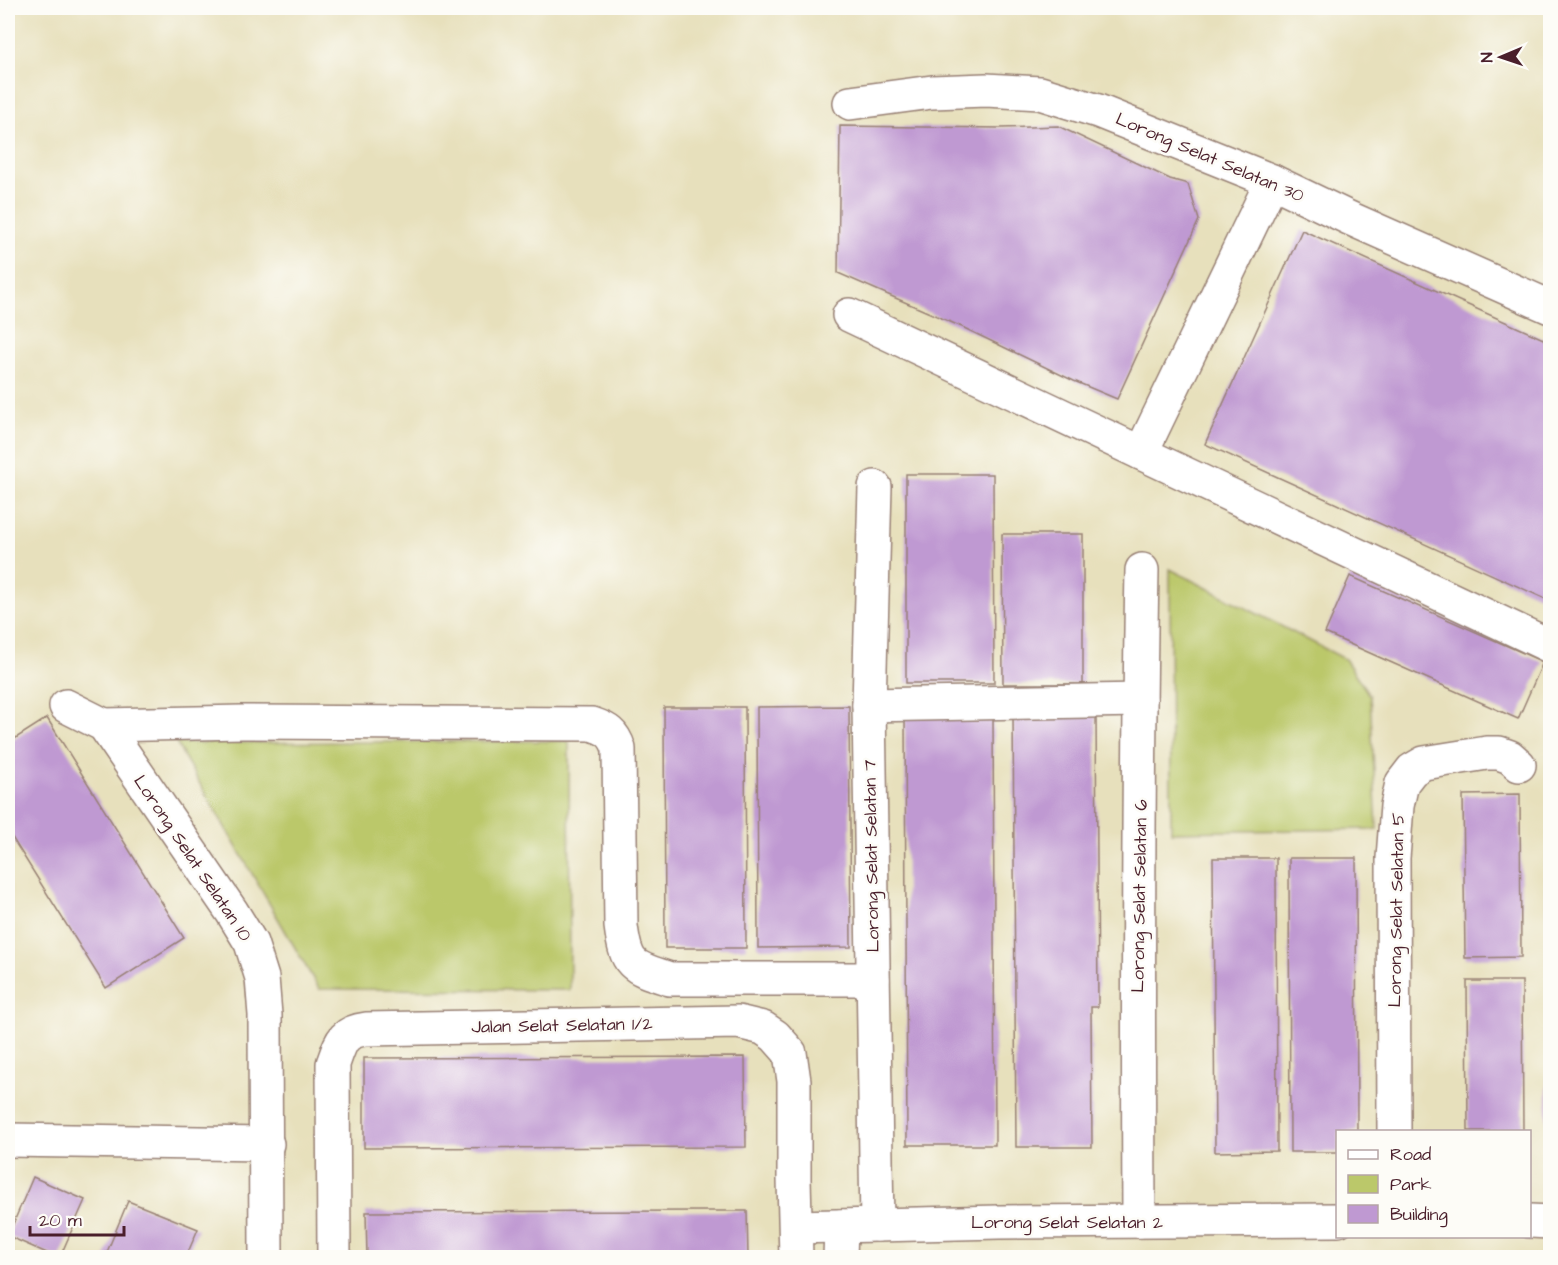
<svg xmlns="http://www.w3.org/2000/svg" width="1558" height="1265" font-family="'Architects Daughter',sans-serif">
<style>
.green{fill:#bbc86a;stroke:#82744a;stroke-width:1.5}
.building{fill:#bf99d2}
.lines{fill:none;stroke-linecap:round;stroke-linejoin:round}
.minor-casing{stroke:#988074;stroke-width:36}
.minor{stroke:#fff;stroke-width:33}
.labels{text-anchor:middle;stroke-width:5;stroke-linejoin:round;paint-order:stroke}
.street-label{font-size:18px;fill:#4a1f2b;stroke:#fdfcf7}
</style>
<rect width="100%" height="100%" fill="#fdfcf7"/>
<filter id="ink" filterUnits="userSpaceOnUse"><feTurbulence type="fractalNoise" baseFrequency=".0167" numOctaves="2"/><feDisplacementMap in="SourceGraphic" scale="12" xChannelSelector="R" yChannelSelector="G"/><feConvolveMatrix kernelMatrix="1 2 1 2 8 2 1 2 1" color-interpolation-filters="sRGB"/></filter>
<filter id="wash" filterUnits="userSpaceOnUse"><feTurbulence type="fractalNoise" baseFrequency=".008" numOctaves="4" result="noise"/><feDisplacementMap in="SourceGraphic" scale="24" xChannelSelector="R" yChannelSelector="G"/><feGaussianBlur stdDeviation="1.35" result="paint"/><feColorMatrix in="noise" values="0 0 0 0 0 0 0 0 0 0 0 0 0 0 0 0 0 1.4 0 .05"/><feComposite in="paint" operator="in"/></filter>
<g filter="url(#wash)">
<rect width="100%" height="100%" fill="#e7e0bc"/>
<!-- green -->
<g class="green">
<path d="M 1170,569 L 1345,659 L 1370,696 L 1377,829 L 1171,832 Z"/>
<path d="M 569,741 L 570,990 L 319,989 L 176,743 Z"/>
</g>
<g id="blocks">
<!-- building -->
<g class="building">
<path d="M 840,126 L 1002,128 L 1058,126 L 1170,179 L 1188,184 L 1199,220 L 1117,399 L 1074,381 L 962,327 L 838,273 Z"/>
<path d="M 1302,230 L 1550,342 L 1550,601 L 1205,444 Z"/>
<path d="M 906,474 L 993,474 L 994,683 L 906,683 Z"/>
<path d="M 1002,534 L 1083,534 L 1083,684 L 1003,684 Z"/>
<path d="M 1350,576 L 1543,662 L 1518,719 L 1325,633 Z"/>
<path d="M 849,706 L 851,947 L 758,948 L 757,707 Z"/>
<path d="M 664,707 L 745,707 L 746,948 L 665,948 Z"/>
<path d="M 993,713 L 995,1145 L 907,1145 L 905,714 Z"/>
<path d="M 1013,713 L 1096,713 L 1098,1007 L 1091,1007 L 1092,1147 L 1016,1147 Z"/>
<path d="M 47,718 L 184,938 L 106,988 L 8,831 L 8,743 Z"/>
<path d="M 1520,794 L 1521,957 L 1465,958 L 1463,795 Z"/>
<path d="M 1213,858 L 1276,858 L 1277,1151 L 1215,1152 Z"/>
<path d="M 1289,858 L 1356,858 L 1357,1131 L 1338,1132 L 1338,1152 L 1290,1152 Z"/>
<path d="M 1545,863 L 1550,863 L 1550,945 L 1549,945 Z"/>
<rect x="1547" y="978" width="3" height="176"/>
<path d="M 1467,981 L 1522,981 L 1523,1131 L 1468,1131 Z"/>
<path d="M 745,1057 L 746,1147 L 364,1148 L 364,1058 Z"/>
<path d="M 33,1177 L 85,1200 L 60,1257 L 56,1257 L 8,1236 Z"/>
<path d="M 128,1201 L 198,1229 L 186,1257 L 105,1257 Z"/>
<path d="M 716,1211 L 747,1211 L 748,1257 L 367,1257 L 366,1212 Z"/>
</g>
</g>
</g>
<g filter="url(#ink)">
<use href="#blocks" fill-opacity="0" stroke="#988074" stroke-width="1.5"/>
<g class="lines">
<!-- minor casing -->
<g class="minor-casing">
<g id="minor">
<path d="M 850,103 L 932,92 L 986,90 L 1040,93 L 1098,111 L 1272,181 L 1349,218 L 1550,307"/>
<path d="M 849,315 L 1141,453 L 1272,181"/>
<path d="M 1141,453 L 1550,646"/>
<path d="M 875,487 L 869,705 L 877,1225"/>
<path d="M 869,705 L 1140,700"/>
<path d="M 66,706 L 104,725 L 232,912 L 251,943 L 262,978 L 265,1015 L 266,1258"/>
<path d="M 104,725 L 242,722 L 592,724 C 607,729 614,733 619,749 L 621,926 C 626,966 632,967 670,979 L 873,979"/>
<path d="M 1394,1132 L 1393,858 L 1397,806 L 1402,783 L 1412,770 L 1424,763 L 1487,753 L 1499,753 L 1510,757 L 1519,765"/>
<path d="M 8,1140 L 267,1144"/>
<path d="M 1139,1221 C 1138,1004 1138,787 1142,570"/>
<path d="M 1530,1221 L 1550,1222"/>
<path d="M 796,1227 L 999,1222 L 1338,1220"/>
<path d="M 334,1258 L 333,1064 C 341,1042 342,1032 366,1029 L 738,1022 L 763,1028 L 775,1036 L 790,1053 L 794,1081 L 794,1179 L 796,1258"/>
<path d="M 840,1258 L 841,1226"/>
</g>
</g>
<!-- minor -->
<use href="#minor" class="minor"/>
</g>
</g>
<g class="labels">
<!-- street labels -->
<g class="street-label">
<text transform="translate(1210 157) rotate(23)" y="6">Lorong Selat Selatan 30</text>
<text transform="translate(871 856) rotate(-91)" y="6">Lorong Selat Selatan 7</text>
<text transform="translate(193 858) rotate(56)" y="6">Lorong Selat Selatan 10</text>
<text transform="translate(1139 896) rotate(-89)" y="6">Lorong Selat Selatan 6</text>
<text transform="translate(1396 910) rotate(-89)" y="6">Lorong Selat Selatan 5</text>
<text transform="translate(562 1025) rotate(-1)" y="6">Jalan Selat Selatan 1/2</text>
<text x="1067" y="1228">Lorong Selat Selatan 2</text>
</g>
</g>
<!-- margin -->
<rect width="1558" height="1265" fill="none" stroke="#fdfcf7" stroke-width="30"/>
<!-- legend -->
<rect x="1336" y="1130" width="195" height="108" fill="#fdfcf7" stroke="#b5a4a5" stroke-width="1.5"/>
<rect x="1348" y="1150" width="30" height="9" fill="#ffffff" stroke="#b5a4a5" stroke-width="1.5"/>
<text x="1390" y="1160" font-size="18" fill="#4a1f2b">Road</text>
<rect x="1348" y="1175" width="30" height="18" fill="#bbc86a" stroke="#b5a4a5" stroke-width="1.5"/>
<text x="1390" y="1190" font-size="18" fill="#4a1f2b">Park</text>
<rect x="1348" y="1205" width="30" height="18" fill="#bf99d2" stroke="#b5a4a5" stroke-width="1.5"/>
<text x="1390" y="1220" font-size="18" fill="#4a1f2b">Building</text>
<!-- north arrow -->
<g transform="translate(1501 57) rotate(268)" stroke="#fdfcf7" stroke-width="4.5" paint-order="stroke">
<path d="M0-4.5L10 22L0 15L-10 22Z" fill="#4a1f2b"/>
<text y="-9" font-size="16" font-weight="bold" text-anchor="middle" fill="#4a1f2b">N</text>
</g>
<!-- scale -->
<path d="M30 1226v9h94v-9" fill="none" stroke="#4a1f2b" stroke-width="3"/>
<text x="39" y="1226" font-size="18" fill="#4a1f2b" stroke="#fdfcf7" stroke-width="4.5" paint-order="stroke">20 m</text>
</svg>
